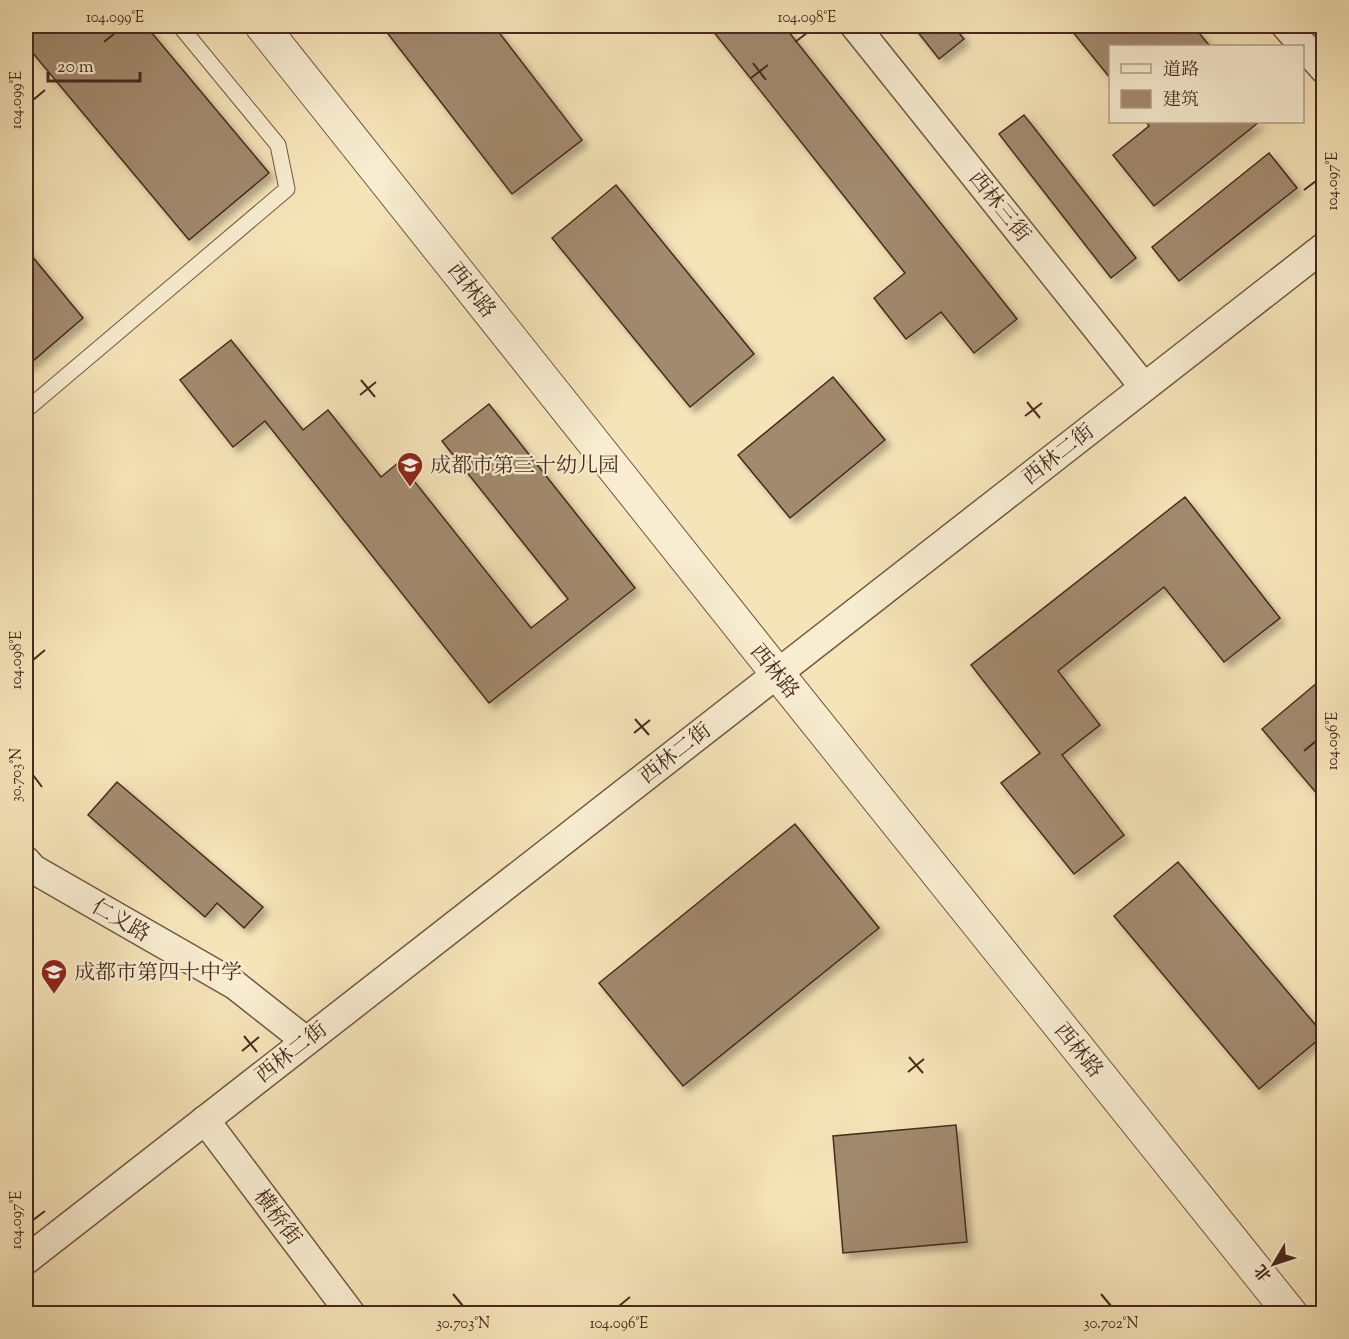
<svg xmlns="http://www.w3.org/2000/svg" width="1349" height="1339" font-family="'Sorts Mill Goudy','Noto Serif SC',serif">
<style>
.building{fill:#a28a6e;stroke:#48291e;stroke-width:1.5;filter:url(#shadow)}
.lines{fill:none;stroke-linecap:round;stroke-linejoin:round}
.service-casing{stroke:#735844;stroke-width:17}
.minor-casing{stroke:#735844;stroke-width:31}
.tertiary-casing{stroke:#735844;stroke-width:35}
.service{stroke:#f8edd1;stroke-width:15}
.minor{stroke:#f8edd1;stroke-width:28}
.tertiary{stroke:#f8edd1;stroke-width:33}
.ticks{fill:none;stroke:#48291e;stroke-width:2}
.labels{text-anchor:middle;stroke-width:4.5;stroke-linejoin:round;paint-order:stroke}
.street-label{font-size:21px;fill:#48291e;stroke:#f8edd1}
.poi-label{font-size:21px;fill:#48291e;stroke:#f8edd1;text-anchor:start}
.neatline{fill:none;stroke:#48291e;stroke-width:2}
.ticks-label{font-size:15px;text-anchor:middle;fill:#48291e}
</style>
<defs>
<filter id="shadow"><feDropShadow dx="5.5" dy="5.5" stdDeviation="3" flood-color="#0004"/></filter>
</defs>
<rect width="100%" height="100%" fill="#f5e4b8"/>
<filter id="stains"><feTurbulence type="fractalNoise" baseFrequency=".00333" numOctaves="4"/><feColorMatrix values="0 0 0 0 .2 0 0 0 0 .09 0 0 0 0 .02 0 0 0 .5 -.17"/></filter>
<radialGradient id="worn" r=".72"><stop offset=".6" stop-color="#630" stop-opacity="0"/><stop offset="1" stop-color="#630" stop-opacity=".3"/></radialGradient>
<!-- building -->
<g class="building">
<path d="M 31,26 L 146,26 L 269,173 L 189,240 L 26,45 L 26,30 Z"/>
<path d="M 382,26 L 494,26 L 582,140 L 512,194 Z"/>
<path d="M 709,26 L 784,26 L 1017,319 L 974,353 L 941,312 L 906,339 L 874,298 L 905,273 Z"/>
<path d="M 913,26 L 953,26 L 964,39 L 939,59 Z"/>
<path d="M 1068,26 L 1193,26 L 1210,46 L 1110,46 L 1110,78 Z"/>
<path d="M 1024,115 L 1136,258 L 1111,278 L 999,134 Z"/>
<path d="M 1146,122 L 1259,122 L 1154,206 L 1113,155 L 1149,126 Z"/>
<path d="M 1269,153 L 1297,188 L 1179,281 L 1152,247 Z"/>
<path d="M 616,185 L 754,354 L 690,407 L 552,238 Z"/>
<path d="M 26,249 L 83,318 L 26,367 Z"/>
<path d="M 231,340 L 303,430 L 328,410 L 381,477 L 399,462 L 531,628 L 568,599 L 442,441 L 489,404 L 635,588 L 489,703 L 265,421 L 233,447 L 180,380 Z"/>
<path d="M 833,377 L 885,440 L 790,518 L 738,455 Z"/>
<path d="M 1185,497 L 1280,618 L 1224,662 L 1164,587 L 1058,671 L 1100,725 L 1062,755 L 1124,835 L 1074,874 L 1001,783 L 1040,753 L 971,665 Z"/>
<path d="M 1324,677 L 1324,802 L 1262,729 Z"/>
<path d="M 117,782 L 263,907 L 244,928 L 217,903 L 205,917 L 88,815 Z"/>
<path d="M 795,824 L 879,928 L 683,1086 L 599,983 Z"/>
<path d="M 1178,862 L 1324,1035 L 1259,1089 L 1114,916 Z"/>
<path d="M 956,1125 L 967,1242 L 843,1253 L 833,1136 Z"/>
<path d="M 160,1308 L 231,1312 L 232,1314 L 153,1314 Z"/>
</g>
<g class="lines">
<!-- service casing -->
<g class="service-casing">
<path id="service" d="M 26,410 L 287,189 L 278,145 L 180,26"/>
</g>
<!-- minor casing -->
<g class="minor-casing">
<g id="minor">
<path d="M 855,26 L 1144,387"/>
<path d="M 1286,26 L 1324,69"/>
<path d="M 26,861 L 33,869 L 235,985 L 306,1041"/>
<path d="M 205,1120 L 351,1314"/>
<path d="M 26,1260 L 1324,247"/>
</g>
</g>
<!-- tertiary casing -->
<g class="tertiary-casing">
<path id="tertiary" d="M 262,26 L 777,673 L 1291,1314"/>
</g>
<!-- service -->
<use href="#service" class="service"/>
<!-- minor -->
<use href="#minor" class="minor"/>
<!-- tertiary -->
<use href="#tertiary" class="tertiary"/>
</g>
<!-- ticks -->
<path class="ticks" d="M 104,42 L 115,33M 795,42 L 807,33M 753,63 L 766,80M 751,78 L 768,65M 33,100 L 45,90M 1304,190 L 1316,181M 361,380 L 375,397M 360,395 L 376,382M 1027,402 L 1040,418M 1025,416 L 1042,403M 33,660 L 45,650M 635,719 L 649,735M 634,733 L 650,720M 1304,751 L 1316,741M 33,775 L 42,787M 244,1036 L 257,1052M 242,1051 L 259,1037M 909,1057 L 923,1073M 908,1072 L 924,1059M 33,1220 L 45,1211M 453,1294 L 463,1306M 1101,1294 L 1111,1306M 619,1306 L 630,1297"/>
<!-- icons -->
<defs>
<g id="school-pin" transform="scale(1.35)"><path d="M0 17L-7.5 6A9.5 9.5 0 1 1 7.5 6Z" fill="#8f2418" stroke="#f8edd1"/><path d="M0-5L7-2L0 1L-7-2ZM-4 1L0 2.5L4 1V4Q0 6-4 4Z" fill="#fff"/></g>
</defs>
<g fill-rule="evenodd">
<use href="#school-pin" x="410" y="465"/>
<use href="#school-pin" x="54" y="972"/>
</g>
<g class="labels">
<!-- street labels -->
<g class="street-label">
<text transform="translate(1000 206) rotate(51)" y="7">西林三街</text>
<text transform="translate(472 290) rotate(52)" y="7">西林路</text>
<text transform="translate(1058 454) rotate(-38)" y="7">西林二街</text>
<text transform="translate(775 671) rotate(51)" y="7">西林路</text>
<text transform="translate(675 753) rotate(-38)" y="7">西林二街</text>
<text transform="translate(121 920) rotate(30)" y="7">仁义路</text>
<text transform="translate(1079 1050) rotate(51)" y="7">西林路</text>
<text transform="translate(291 1052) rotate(-38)" y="7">西林二街</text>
<text transform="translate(278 1217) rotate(53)" y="7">横桥街</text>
</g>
<!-- poi labels -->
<g class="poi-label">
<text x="430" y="472">成都市第三十幼儿园</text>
<text x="74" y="979">成都市第四十中学</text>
</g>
</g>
<!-- margin -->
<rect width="1349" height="1339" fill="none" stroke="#f5e4b8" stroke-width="66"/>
<!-- legend -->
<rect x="1109" y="45" width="195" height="78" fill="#f8edd1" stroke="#b29f89" stroke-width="1.5"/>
<rect x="1121" y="64" width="30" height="9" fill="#f8edd1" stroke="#b29f89" stroke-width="1.5"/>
<text x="1163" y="75" font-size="18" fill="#48291e">道路</text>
<rect x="1121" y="90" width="30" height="18" fill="#a28a6e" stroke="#b29f89" stroke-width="1.5"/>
<text x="1163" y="105" font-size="18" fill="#48291e">建筑</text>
<!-- north arrow -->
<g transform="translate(1274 1264) rotate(231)" stroke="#f8edd1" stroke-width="4.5" paint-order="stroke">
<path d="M0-4.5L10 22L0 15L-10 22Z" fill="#48291e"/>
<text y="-9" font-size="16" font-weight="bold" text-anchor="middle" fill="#48291e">北</text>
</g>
<!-- scale -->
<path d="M48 72v9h92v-9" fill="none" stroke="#48291e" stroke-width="3"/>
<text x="57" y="72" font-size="18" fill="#48291e" stroke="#f8edd1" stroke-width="4.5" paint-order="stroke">20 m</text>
<rect x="33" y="33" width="1283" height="1273" class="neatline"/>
<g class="ticks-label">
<text x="115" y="22">104.099°E</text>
<text x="807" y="22">104.098°E</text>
<text transform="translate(16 100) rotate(-90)" y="5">104.099°E</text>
<text transform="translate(1332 181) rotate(-90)" y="5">104.097°E</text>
<text transform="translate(16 660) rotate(-90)" y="5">104.098°E</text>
<text transform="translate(1332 741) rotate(-90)" y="5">104.096°E</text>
<text transform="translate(16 775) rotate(-90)" y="5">30.703°N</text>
<text transform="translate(16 1220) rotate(-90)" y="5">104.097°E</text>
<text x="463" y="1328">30.703°N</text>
<text x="619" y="1328">104.096°E</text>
<text x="1111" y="1328">30.702°N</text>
</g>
<rect width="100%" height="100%" filter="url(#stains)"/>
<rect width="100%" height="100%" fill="url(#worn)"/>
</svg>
